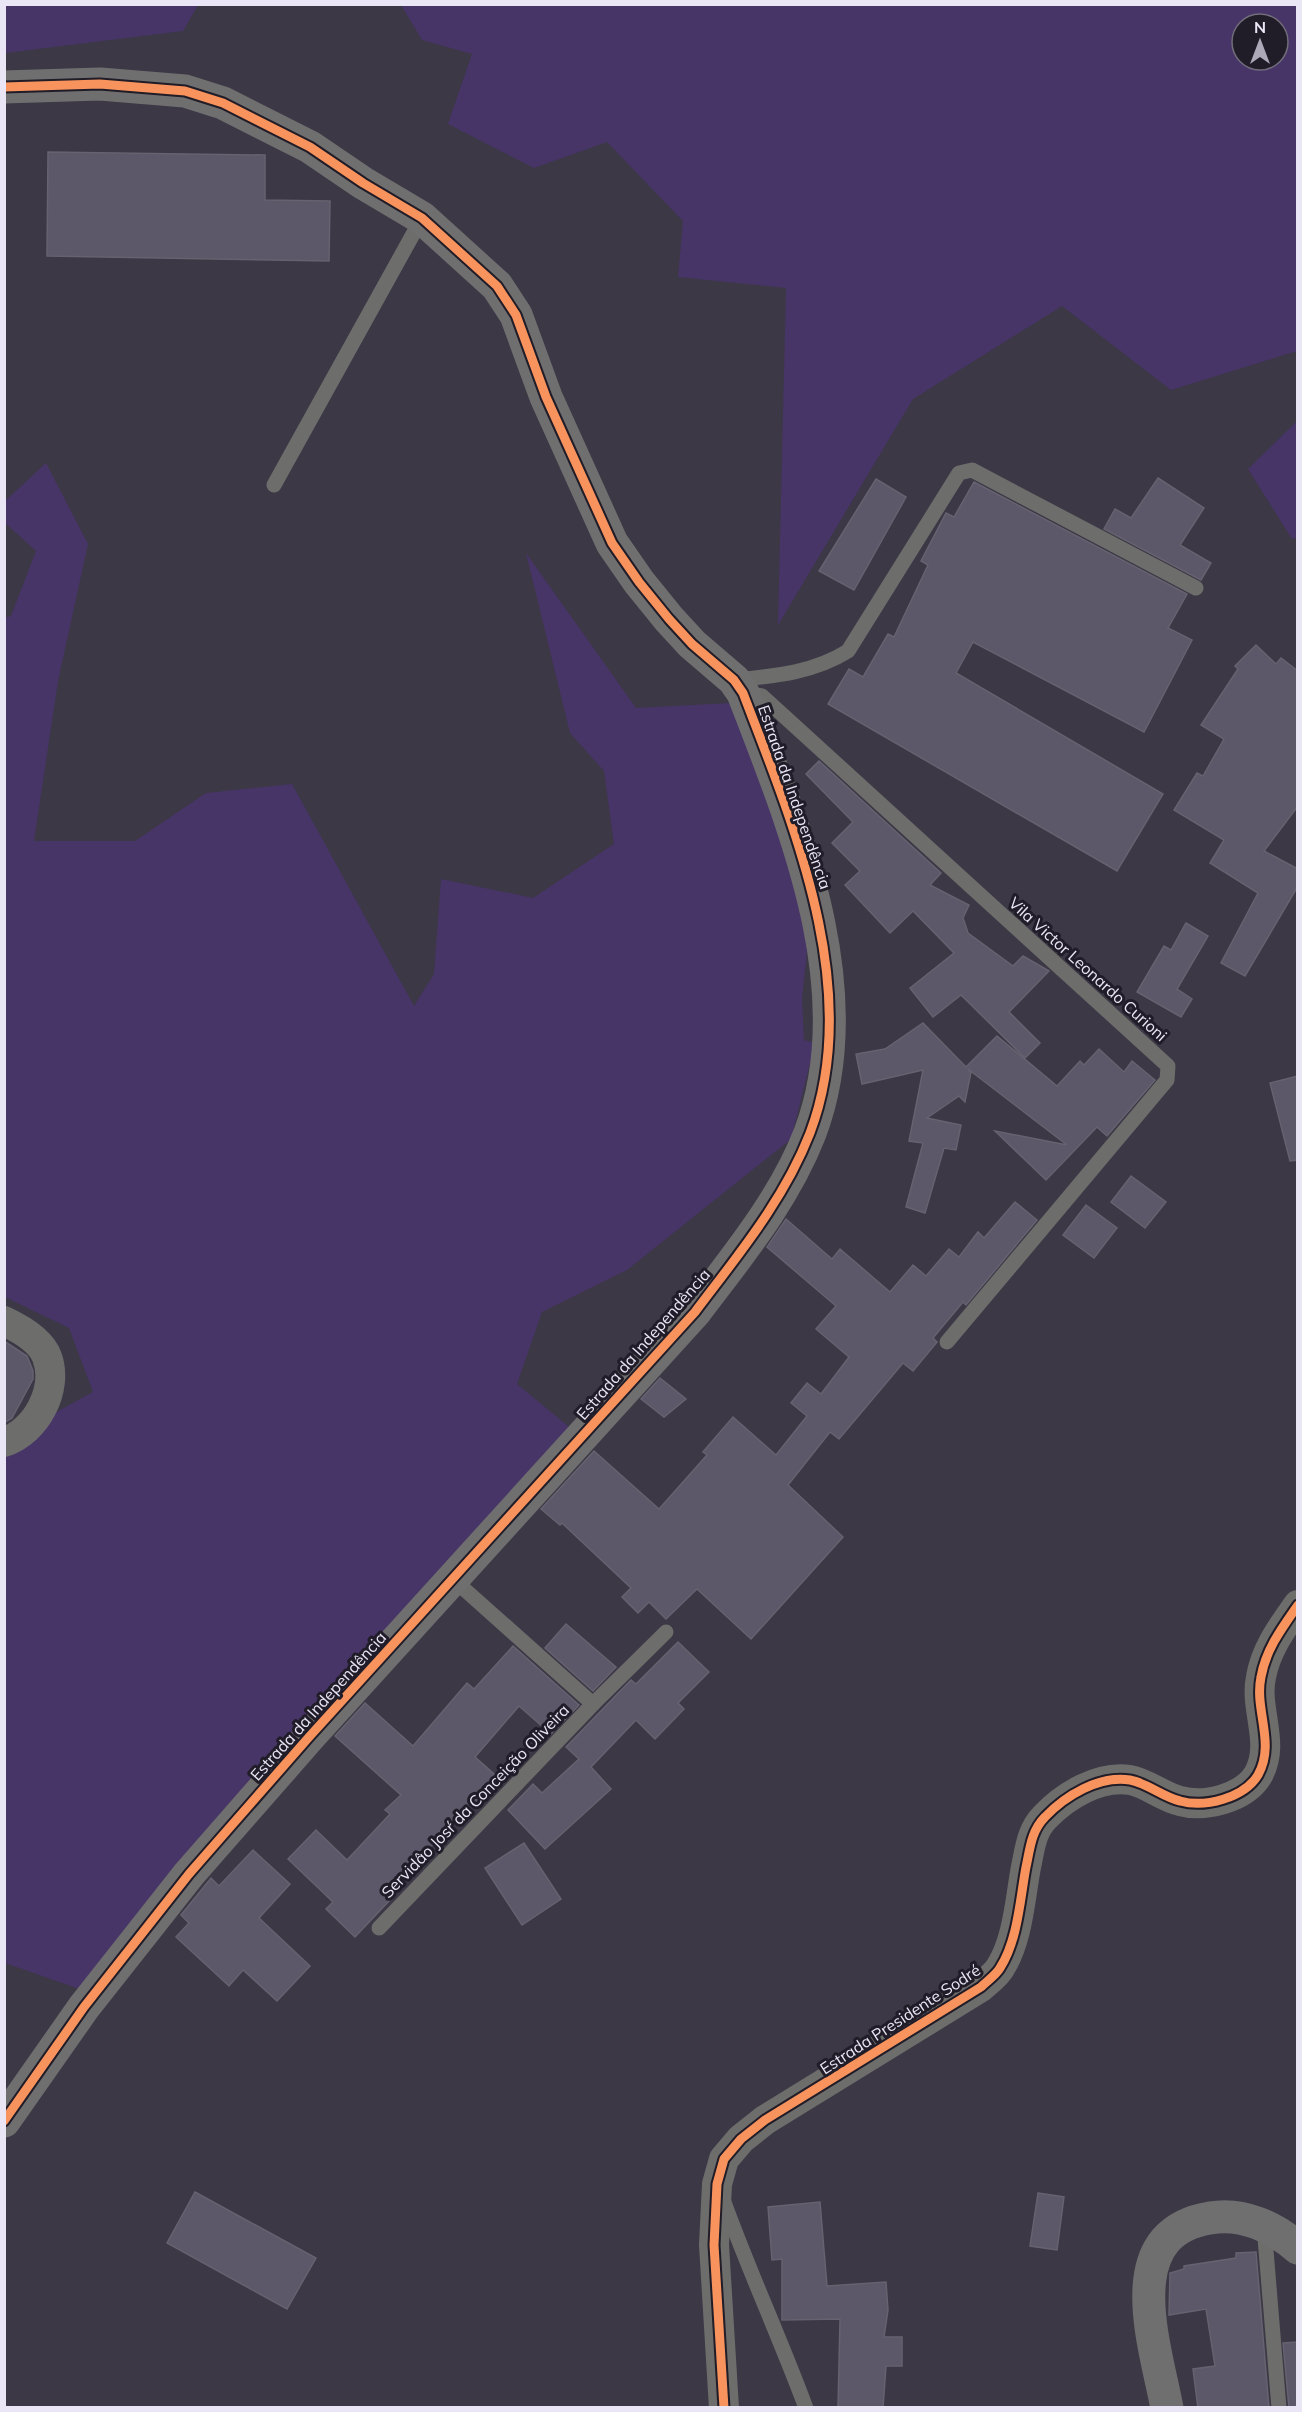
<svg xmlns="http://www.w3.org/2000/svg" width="1302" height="2412" font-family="Mulish,sans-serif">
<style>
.green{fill:#473567;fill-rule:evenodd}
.building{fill:#5d576a;stroke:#66626f;stroke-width:1.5}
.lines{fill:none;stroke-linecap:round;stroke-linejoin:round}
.lane{stroke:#6d6d6b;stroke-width:15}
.street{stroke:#6d6d6b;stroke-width:30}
.secondary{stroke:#706f6f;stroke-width:33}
.cycleway-casing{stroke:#201c28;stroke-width:13}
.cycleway{stroke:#f8935d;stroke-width:9}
.labels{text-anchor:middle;stroke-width:6;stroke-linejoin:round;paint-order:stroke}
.street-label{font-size:16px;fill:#eae6f6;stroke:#201c28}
</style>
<rect width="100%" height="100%" fill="#3c3846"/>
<!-- green -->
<g class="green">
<path d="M 4,5 L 5,4 L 198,5 L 183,31 L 5,53 Z"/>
<path d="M 401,5 L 1297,5 L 1297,351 L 1171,390 L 1062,306 L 913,399 L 778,625 L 786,288 L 678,277 L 683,221 L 607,142 L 534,168 L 448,124 L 472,54 L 422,40 ZM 1242,24 L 1278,24 L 1278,60 L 1242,60 Z"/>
<path d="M 1297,421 L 1298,537 L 1292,539 L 1248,469 Z"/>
<path d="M 46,463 L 88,544 L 58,681 L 34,841 L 135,841 L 206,793 L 292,784 L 414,1006 L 434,974 L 441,879 L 533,898 L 614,844 L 604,771 L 570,733 L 526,553 L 636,708 L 730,703 L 811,915 L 802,998 L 804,1040 L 815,1043 L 791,1139 L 627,1270 L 542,1312 L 517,1384 L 580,1436 L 88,1992 L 5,1963 L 5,1440 L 93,1392 L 69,1328 L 5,1297 L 4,618 L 11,616 L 36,551 L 5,523 L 5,501 Z"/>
</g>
<!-- building -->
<g class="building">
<path d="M 48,152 L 265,155 L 265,200 L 330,201 L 329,261 L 47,256 Z"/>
<path d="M 1158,478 L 1204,508 L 1180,545 L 1211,563 L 1201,580 L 1104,529 L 1115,509 L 1131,518 Z"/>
<path d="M 876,479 L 906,497 L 854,590 L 819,571 Z"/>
<path d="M 974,482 L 1187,594 L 1168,628 L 1192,640 L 1144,732 L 973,642 L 956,673 L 1163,794 L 1117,871 L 828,704 L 849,669 L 863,677 L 888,634 L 894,637 L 928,565 L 921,561 L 946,513 L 954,517 Z"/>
<path d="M 1256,645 L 1276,664 L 1281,658 L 1298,671 L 1298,806 L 1264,851 L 1298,869 L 1298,886 L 1245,976 L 1221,963 L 1258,893 L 1210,863 L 1224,840 L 1174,810 L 1197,773 L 1203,776 L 1224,739 L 1201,725 L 1238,669 L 1235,666 Z"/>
<path d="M 819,761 L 941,873 L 930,885 L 969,905 L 963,918 L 968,933 L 1013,966 L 1023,956 L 1049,971 L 1009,1012 L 1040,1043 L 1025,1058 L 961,995 L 933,1017 L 910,988 L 954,953 L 913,911 L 890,933 L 845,885 L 860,871 L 832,843 L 853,822 L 806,774 Z"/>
<path d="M 1186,923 L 1208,936 L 1177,989 L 1192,999 L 1181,1017 L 1137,992 L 1164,946 L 1171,950 Z"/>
<path d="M 923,1023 L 966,1067 L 997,1036 L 1057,1086 L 1080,1061 L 1084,1065 L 1099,1049 L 1124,1072 L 1132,1061 L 1155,1080 L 1107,1136 L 1097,1127 L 1046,1180 L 995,1131 L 1067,1145 L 968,1069 L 971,1072 L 965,1102 L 959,1096 L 927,1118 L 961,1125 L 956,1150 L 944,1148 L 925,1213 L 906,1207 L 923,1143 L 909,1141 L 923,1070 L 862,1084 L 856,1054 L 885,1049 Z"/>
<path d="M 1298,1076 L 1298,1160 L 1290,1161 L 1270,1083 Z"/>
<path d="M 1131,1176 L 1166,1202 L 1145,1228 L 1111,1202 Z"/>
<path d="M 1015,1202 L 1037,1220 L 966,1305 L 963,1302 L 933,1338 L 937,1342 L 913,1371 L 903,1363 L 839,1439 L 830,1432 L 788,1485 L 843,1537 L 751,1639 L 697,1589 L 666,1619 L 649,1602 L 638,1613 L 622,1597 L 631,1588 L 562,1523 L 560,1525 L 541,1509 L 594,1451 L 659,1509 L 707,1455 L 703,1452 L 733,1417 L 776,1455 L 807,1416 L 791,1403 L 807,1383 L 821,1394 L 849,1357 L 816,1329 L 836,1306 L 767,1247 L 786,1219 L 832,1259 L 840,1249 L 890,1292 L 913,1265 L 926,1276 L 949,1249 L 959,1257 L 978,1232 L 984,1238 Z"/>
<path d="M 1086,1205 L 1117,1228 L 1094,1258 L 1063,1235 Z"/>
<path d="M 4,1341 L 27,1356 L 33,1371 L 33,1379 L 12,1418 L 4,1423 Z"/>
<path d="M 660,1378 L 686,1399 L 664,1417 L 641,1399 Z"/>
<path d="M 566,1624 L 616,1667 L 593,1691 L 545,1648 Z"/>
<path d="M 678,1642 L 709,1672 L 678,1703 L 684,1709 L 655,1739 L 636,1720 L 591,1767 L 611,1789 L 545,1849 L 508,1810 L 533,1784 L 542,1793 L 579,1759 L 566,1747 L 631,1680 L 636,1684 Z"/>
<path d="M 513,1646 L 579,1705 L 551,1734 L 519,1706 L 475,1757 L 501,1780 L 417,1860 L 385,1897 L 389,1901 L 355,1937 L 326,1909 L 333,1902 L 288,1859 L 316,1830 L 347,1860 L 390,1814 L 385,1810 L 401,1795 L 335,1736 L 365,1703 L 413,1746 L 467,1683 L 474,1689 Z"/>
<path d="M 524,1843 L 561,1899 L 522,1925 L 485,1868 Z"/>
<path d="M 253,1850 L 290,1884 L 259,1918 L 310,1966 L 277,2001 L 243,1970 L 229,1986 L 176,1937 L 189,1923 L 181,1915 L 211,1878 L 219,1886 Z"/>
<path d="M 195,2192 L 316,2258 L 287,2309 L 167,2243 Z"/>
<path d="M 1038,2193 L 1064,2197 L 1057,2250 L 1030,2246 Z"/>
<path d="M 820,2202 L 827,2286 L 886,2282 L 888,2310 L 884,2337 L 902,2337 L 902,2366 L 886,2366 L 883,2408 L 838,2408 L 840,2319 L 782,2320 L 782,2259 L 772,2260 L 768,2207 Z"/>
<path d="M 1256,2252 L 1269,2408 L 1198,2408 L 1193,2369 L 1215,2366 L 1206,2309 L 1169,2315 L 1170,2273 L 1184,2269 L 1184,2266 L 1236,2258 L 1236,2253 Z"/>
<path d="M 1298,2342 L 1298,2408 L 1289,2408 L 1283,2343 Z"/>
</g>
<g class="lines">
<!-- lane -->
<g class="lane">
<path d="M 274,485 L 422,218"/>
<path d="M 734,680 C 774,676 813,673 848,651 L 959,473 L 972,470 L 1196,588"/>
<path d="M 744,693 L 762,696 L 1168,1066 L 1167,1080 L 947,1342"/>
<path d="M 593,1704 L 666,1632"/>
<path d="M 379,1928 L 593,1704 L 454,1580"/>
<path d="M 724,2202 C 749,2271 780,2338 806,2408"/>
<path d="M 1264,2226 L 1279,2408"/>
</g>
<!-- street -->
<g class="street">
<path d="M 4,1321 C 19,1328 41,1340 47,1357 C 59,1389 36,1432 4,1442"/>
<path d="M 724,2408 L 714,2245 L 717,2184 L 724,2159 L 741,2139 L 765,2120 L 981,1987 C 987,1981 996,1975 1000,1968 C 1018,1940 1020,1899 1026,1867 C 1030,1849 1031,1831 1045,1817 C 1065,1796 1099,1775 1130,1780 C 1147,1783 1163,1797 1180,1801 C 1205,1808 1244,1798 1258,1775 C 1276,1743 1254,1710 1261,1677 C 1266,1649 1282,1628 1298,1605"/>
</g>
<!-- secondary -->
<g class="secondary">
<path d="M 4,87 L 100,84 L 185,91 L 223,103 L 310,147 L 363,183 L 422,218 L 497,286 L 516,315 L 546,397 L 612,543 L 639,582 L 669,619 L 692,644 L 734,680 L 743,693 C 794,826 864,991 810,1133 C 784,1200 738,1255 695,1312 L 309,1737 L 189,1874 L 84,2007 L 4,2121"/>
<path d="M 1167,2408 C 1155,2344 1116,2233 1210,2218 C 1242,2212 1274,2227 1298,2248"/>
</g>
<!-- cycleway casing -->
<g class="cycleway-casing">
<g id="cycleway">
<path d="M 4,87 L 100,84 L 185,91 L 223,103 L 310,147 L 363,183 L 422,218 L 497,286 L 516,315 L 546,397 L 612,543 L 639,582 L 669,619 L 692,644 L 734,680 L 743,693 C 794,826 864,991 810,1133 C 784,1200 738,1255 695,1312 L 309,1737 L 189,1874 L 84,2007 L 4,2121"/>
<path d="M 724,2408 L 714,2245 L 717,2184 L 724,2159 L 741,2139 L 765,2120 L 981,1987 C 987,1981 996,1975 1000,1968 C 1018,1940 1020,1899 1026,1867 C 1030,1849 1031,1831 1045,1817 C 1065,1796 1099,1775 1130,1780 C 1147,1783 1163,1797 1180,1801 C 1205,1808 1244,1798 1258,1775 C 1276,1743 1254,1710 1261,1677 C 1266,1649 1282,1628 1298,1605"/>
</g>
</g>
<!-- cycleway -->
<use href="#cycleway" class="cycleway"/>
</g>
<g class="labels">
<!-- street labels -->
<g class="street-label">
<text transform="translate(795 797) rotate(71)" y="6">Estrada da Independência</text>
<text transform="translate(1088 969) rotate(42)" y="6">Vila Victor Leonardo Curioni</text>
<text transform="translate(643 1344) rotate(-49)" y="6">Estrada da Independência</text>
<text transform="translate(318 1706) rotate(-48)" y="6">Estrada da Independência</text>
<text transform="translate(475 1801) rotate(-46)" y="6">Servidâo Josŕ da Conceição Oliveira</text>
<text transform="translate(900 2019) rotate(-33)" y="6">Estrada Presidente Sodré</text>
</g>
</g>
<!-- border -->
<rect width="1302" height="2412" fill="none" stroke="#eae6f6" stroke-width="12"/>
<!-- north arrow -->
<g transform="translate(1260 42)"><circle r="28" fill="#201c28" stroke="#716d7a" stroke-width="1.5"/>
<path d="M0-4.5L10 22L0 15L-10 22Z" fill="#ada9b8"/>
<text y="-9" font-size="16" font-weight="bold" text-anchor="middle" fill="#eae6f6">N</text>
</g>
</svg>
